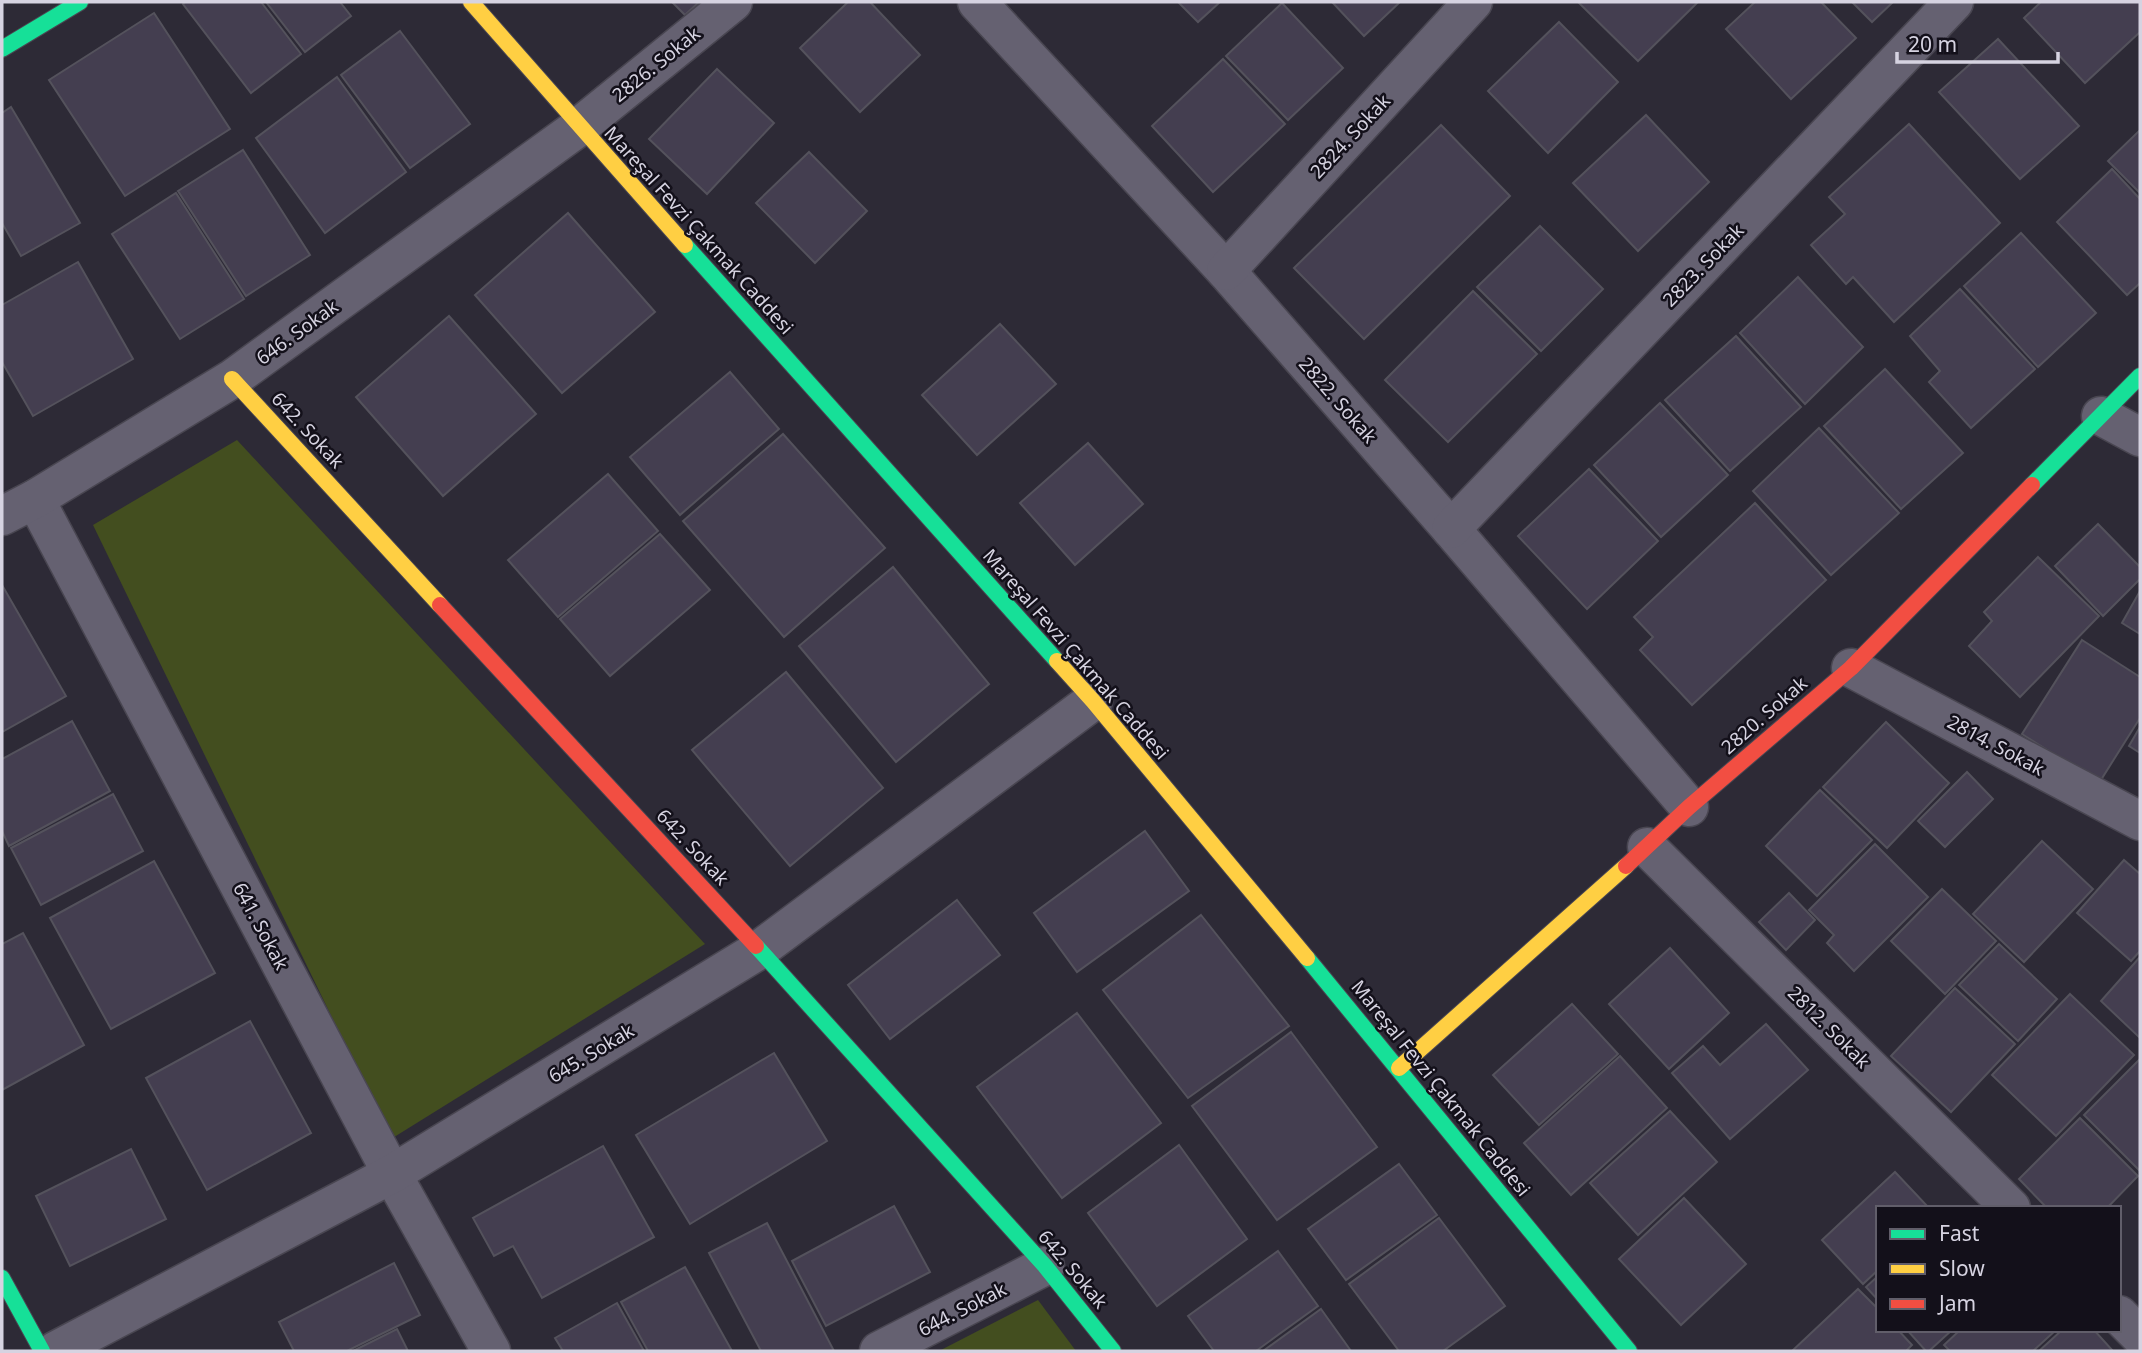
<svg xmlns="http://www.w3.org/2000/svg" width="2142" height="1353" font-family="'Noto Sans',sans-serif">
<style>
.green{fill:#434e1f}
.building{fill:#443e50;stroke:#54525c;stroke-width:2}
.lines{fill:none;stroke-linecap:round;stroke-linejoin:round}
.street-casing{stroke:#494651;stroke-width:41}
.fast-casing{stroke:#494651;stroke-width:18}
.slow-casing{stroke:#494651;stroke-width:18}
.jam-casing{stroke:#494651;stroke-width:18}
.street{stroke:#656171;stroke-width:38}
.fast{stroke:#16e098;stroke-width:16}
.slow{stroke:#ffcf43;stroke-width:16}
.jam{stroke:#f24e42;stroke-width:16}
.labels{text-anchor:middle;stroke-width:5;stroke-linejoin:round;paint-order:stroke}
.street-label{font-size:19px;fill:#d6d3e1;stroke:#13101a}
</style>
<rect width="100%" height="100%" fill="#2d2a36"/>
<!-- green -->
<g class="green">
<path d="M 237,440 L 705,944 L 391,1139 L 93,525 Z"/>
<path d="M 1038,1300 L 1076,1351 L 939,1351 Z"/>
</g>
<!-- building -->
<g class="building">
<path d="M 185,2 L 261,2 L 301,54 L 251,93 L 183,4 Z"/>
<path d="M 266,2 L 340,2 L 351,16 L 305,52 Z"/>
<path d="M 672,2 L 699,2 L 685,15 Z"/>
<path d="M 848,2 L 870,2 L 920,55 L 860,112 L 800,48 Z"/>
<path d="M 1178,2 L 1220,2 L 1198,22 Z"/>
<path d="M 1332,2 L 1400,2 L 1364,36 Z"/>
<path d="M 1578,2 L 1698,2 L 1638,61 Z"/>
<path d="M 1755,2 L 1821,2 L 1856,38 L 1791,99 L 1726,29 Z"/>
<path d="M 1852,2 L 1893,2 L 1872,22 Z"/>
<path d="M 2041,2 L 2140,2 L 2140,32 L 2085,83 L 2024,18 Z"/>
<path d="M 1282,3 L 1343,68 L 1288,120 L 1226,56 Z"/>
<path d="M 154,13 L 230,129 L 125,196 L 49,80 Z"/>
<path d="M 1559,22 L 1618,82 L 1548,153 L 1488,91 Z"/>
<path d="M 400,31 L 470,124 L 410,168 L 341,75 Z"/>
<path d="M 1998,39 L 2079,126 L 2020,179 L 1939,92 Z"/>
<path d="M 1223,59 L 1285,124 L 1213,192 L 1152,126 Z"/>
<path d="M 717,69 L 774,123 L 707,194 L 649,139 Z"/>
<path d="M 337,77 L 406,172 L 325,233 L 256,138 Z"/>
<path d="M 11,107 L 80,223 L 21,256 L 2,223 L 2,113 Z"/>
<path d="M 1646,115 L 1709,182 L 1638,251 L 1573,183 Z"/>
<path d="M 1909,124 L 2000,223 L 1894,322 L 1853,277 L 1846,284 L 1811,245 L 1845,214 L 1829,197 Z"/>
<path d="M 1441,125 L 1510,196 L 1364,339 L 1294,268 Z"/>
<path d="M 2140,130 L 2140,193 L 2108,161 Z"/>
<path d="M 243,150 L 310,255 L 246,296 L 178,191 Z"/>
<path d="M 809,152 L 867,211 L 815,263 L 756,203 Z"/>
<path d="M 2112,169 L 2140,199 L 2140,283 L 2127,295 L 2057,222 Z"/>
<path d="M 176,193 L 244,299 L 180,339 L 112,234 Z"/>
<path d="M 568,213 L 655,312 L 562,393 L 475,295 Z"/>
<path d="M 1540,226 L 1603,289 L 1541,351 L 1477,287 Z"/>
<path d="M 2021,233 L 2096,313 L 2038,367 L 1964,286 Z"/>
<path d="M 78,262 L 133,359 L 33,416 L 2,362 L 2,305 Z"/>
<path d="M 1798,277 L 1863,347 L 1805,404 L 1740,333 Z"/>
<path d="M 1960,289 L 2035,369 L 1971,428 L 1929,382 L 1940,371 L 1910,336 Z"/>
<path d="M 1473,291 L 1537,354 L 1448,442 L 1385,380 Z"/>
<path d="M 449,316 L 536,414 L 443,496 L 356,397 Z"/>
<path d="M 1000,324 L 1056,384 L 977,455 L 922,395 Z"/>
<path d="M 1736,336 L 1801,407 L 1730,471 L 1665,400 Z"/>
<path d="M 1885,369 L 1963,453 L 1901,509 L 1824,426 Z"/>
<path d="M 730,372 L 779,429 L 680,515 L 630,457 Z"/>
<path d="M 1660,403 L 1728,475 L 1661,537 L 1594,465 Z"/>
<path d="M 1819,428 L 1899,513 L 1831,575 L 1753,491 Z"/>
<path d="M 783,434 L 885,548 L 784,637 L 683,521 Z"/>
<path d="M 1088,443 L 1143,504 L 1075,565 L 1020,503 Z"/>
<path d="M 1589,469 L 1658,541 L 1587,609 L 1518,536 Z"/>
<path d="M 608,474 L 658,531 L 558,617 L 508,560 Z"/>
<path d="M 1755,503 L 1826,580 L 1692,705 L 1640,650 L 1653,637 L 1634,617 Z"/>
<path d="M 2098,524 L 2140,567 L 2140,579 L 2103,616 L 2055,566 Z"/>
<path d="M 660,534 L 710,590 L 610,676 L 560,619 Z"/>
<path d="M 2038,557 L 2099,616 L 2020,697 L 1969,646 L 1992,621 L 1984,612 Z"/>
<path d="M 893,567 L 989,684 L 896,762 L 799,646 Z"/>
<path d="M 2,585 L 66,696 L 2,732 Z"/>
<path d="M 2140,591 L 2140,634 L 2122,623 Z"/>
<path d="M 2082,640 L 2140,677 L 2140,718 L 2099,783 L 2022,734 Z"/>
<path d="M 786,672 L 883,788 L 790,866 L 692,750 Z"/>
<path d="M 72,721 L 110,791 L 9,846 L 2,831 L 2,759 Z"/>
<path d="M 1886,722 L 1949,783 L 1887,848 L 1823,787 Z"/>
<path d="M 2140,727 L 2140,753 L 2129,746 Z"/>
<path d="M 1967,772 L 1993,799 L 1945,847 L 1918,821 Z"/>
<path d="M 1820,790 L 1872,840 L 1817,896 L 1766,846 Z"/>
<path d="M 113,794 L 143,851 L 41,905 L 11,848 Z"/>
<path d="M 1145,831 L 1189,891 L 1077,972 L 1034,913 Z"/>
<path d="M 2042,841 L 2093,889 L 2024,962 L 1973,914 Z"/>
<path d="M 1875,844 L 1928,897 L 1854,971 L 1827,943 L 1834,935 L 1809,910 Z"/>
<path d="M 2124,860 L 2140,874 L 2140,951 L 2131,961 L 2077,913 Z"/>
<path d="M 154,861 L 215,973 L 111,1029 L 50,918 Z"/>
<path d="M 1942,889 L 1996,941 L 1945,994 L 1891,941 Z"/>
<path d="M 1789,893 L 1815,920 L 1786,950 L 1759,922 Z"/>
<path d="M 957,900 L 1000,955 L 890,1039 L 848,985 Z"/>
<path d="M 1201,915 L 1289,1026 L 1188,1098 L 1103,990 Z"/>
<path d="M 23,933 L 84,1045 L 2,1090 L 2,944 Z"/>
<path d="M 1999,944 L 2057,999 L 2018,1041 L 1959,985 Z"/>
<path d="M 1670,948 L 1729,1013 L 1669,1069 L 1609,1004 Z"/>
<path d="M 2140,957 L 2140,1038 L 2101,1001 Z"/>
<path d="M 1955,988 L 2015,1044 L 1951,1112 L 1891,1056 Z"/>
<path d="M 2070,994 L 2134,1055 L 2056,1136 L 1992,1075 Z"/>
<path d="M 1572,1004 L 1618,1054 L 1539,1125 L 1493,1075 Z"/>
<path d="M 1077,1013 L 1161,1123 L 1062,1198 L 977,1087 Z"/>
<path d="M 250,1021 L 311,1133 L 207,1190 L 146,1078 Z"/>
<path d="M 1766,1024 L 1808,1070 L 1730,1139 L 1672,1073 L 1703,1046 L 1720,1065 Z"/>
<path d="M 1291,1032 L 1377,1147 L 1277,1220 L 1192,1106 Z"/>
<path d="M 774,1053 L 827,1141 L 690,1224 L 636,1135 Z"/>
<path d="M 1620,1056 L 1667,1108 L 1571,1195 L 1524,1143 Z"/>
<path d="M 2140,1059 L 2140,1171 L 2084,1115 Z"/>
<path d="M 1670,1111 L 1717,1162 L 1638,1235 L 1590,1183 Z"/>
<path d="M 2080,1118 L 2138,1176 L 2107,1208 L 2047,1208 L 2019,1179 Z"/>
<path d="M 1179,1145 L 1247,1239 L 1157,1306 L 1088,1213 Z"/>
<path d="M 603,1146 L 654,1237 L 542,1298 L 513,1246 L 494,1256 L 473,1218 Z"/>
<path d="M 131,1149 L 166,1219 L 70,1266 L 36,1196 Z"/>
<path d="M 1399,1164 L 1437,1215 L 1346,1280 L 1308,1229 Z"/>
<path d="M 1895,1172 L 1929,1208 L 1878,1208 L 1878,1270 L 1863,1284 L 1822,1240 Z"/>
<path d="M 1684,1198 L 1746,1264 L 1681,1325 L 1619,1259 Z"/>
<path d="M 894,1206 L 930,1272 L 826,1326 L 792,1261 Z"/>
<path d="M 1439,1218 L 1505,1306 L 1443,1351 L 1399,1351 L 1349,1284 Z"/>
<path d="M 767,1223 L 834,1351 L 761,1351 L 709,1253 Z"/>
<path d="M 1278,1251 L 1318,1306 L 1256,1351 L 1214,1351 L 1188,1316 Z"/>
<path d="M 394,1263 L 420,1315 L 347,1351 L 294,1351 L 279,1322 Z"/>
<path d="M 685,1267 L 732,1351 L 648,1351 L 621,1302 Z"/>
<path d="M 1878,1276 L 1878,1300 L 1866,1287 Z"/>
<path d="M 1858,1289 L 1878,1309 L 1878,1330 L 1898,1330 L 1912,1345 L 1906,1351 L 1792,1351 Z"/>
<path d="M 617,1303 L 644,1351 L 563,1351 L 555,1338 Z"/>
<path d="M 1321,1309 L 1351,1351 L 1263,1351 Z"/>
<path d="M 397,1329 L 408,1351 L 353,1351 Z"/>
<path d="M 1907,1330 L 1952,1330 L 1929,1351 L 1926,1351 Z"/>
<path d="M 1960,1330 L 2056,1330 L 2033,1351 L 1950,1351 L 1944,1345 Z"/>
<path d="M 2062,1330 L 2094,1330 L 2113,1351 L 2039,1351 Z"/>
</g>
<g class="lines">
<!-- street casing -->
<g class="street-casing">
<g id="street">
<path d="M 977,2 L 1226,271 L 1451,529 L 1689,807"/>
<path d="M 1226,271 L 1473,2"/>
<path d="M 2101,416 L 2140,437"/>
<path d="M 35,499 L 392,1174 L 491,1351"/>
<path d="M 2,516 L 35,499 L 232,379 L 579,127 L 733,2"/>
<path d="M 1451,529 L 1954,2"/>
<path d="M 1851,668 L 2140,821"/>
<path d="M 1647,847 L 2011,1208"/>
<path d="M 2119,1315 L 2140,1336"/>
<path d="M 55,1351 L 392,1174 L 759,950 L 1093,701"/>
<path d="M 879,1351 L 1045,1266"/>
</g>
</g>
<!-- fast casing -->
<g class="fast-casing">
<g id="fast">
<path d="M 2,49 L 80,2"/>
<path d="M 685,245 L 1057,661"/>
<path d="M 2032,485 L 2140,376"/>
<path d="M 756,946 L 1045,1266 L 1113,1351"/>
<path d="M 1307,958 L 1629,1351"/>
<path d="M 2,1278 L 42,1351"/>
</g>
</g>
<!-- slow casing -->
<g class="slow-casing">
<g id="slow">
<path d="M 471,2 L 685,245"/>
<path d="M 232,379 L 440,605"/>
<path d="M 1057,661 L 1093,701 L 1307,958"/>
<path d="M 1399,1068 L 1626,866"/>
</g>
</g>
<!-- jam casing -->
<g class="jam-casing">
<g id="jam">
<path d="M 440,605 L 756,946"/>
<path d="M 1626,866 L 1689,807 L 1851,668 L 2032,485"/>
</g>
</g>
<!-- street -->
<use href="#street" class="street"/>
<!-- fast -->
<use href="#fast" class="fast"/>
<!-- slow -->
<use href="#slow" class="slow"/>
<!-- jam -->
<use href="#jam" class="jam"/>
</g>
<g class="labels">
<!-- street labels -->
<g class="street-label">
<text transform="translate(656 64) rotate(-39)" y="7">2826. Sokak</text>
<text transform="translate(1350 136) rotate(-47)" y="7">2824. Sokak</text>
<text transform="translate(699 230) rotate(48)" y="7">Mareşal Fevzi Çakmak Caddesi</text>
<text transform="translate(1703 265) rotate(-46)" y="7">2823. Sokak</text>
<text transform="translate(297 332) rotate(-36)" y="7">646. Sokak</text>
<text transform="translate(1338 400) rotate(49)" y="7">2822. Sokak</text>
<text transform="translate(308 430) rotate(47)" y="7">642. Sokak</text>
<text transform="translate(1076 654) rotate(49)" y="7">Mareşal Fevzi Çakmak Caddesi</text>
<text transform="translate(1764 715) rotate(-41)" y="7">2820. Sokak</text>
<text transform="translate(1996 745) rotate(28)" y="7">2814. Sokak</text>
<text transform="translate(693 847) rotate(47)" y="7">642. Sokak</text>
<text transform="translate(261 926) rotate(62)" y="7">641. Sokak</text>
<text transform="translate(1829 1027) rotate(45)" y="7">2812. Sokak</text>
<text transform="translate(591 1053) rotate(-31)" y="7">645. Sokak</text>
<text transform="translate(1441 1088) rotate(51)" y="7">Mareşal Fevzi Çakmak Caddesi</text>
<text transform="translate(1073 1269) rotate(50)" y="7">642. Sokak</text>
<text transform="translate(962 1309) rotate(-27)" y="7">644. Sokak</text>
</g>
</g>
<!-- border -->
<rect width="2142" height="1353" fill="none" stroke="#d6d3e1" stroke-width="7"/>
<!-- legend -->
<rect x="1876" y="1206" width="245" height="126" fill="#13101a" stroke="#615e6a" stroke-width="2"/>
<rect x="1890" y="1229" width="35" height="10" fill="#16e098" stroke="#615e6a" stroke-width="2"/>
<text x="1939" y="1241" font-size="21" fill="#d6d3e1">Fast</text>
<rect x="1890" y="1264" width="35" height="10" fill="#ffcf43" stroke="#615e6a" stroke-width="2"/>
<text x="1939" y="1276" font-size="21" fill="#d6d3e1">Slow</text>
<rect x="1890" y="1299" width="35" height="10" fill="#f24e42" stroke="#615e6a" stroke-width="2"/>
<text x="1939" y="1311" font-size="21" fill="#d6d3e1">Jam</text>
<!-- scale -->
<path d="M1897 52v10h161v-10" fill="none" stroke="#d6d3e1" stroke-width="3.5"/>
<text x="1908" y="52" font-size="21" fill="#d6d3e1" stroke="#13101a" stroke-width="5" paint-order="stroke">20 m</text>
</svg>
